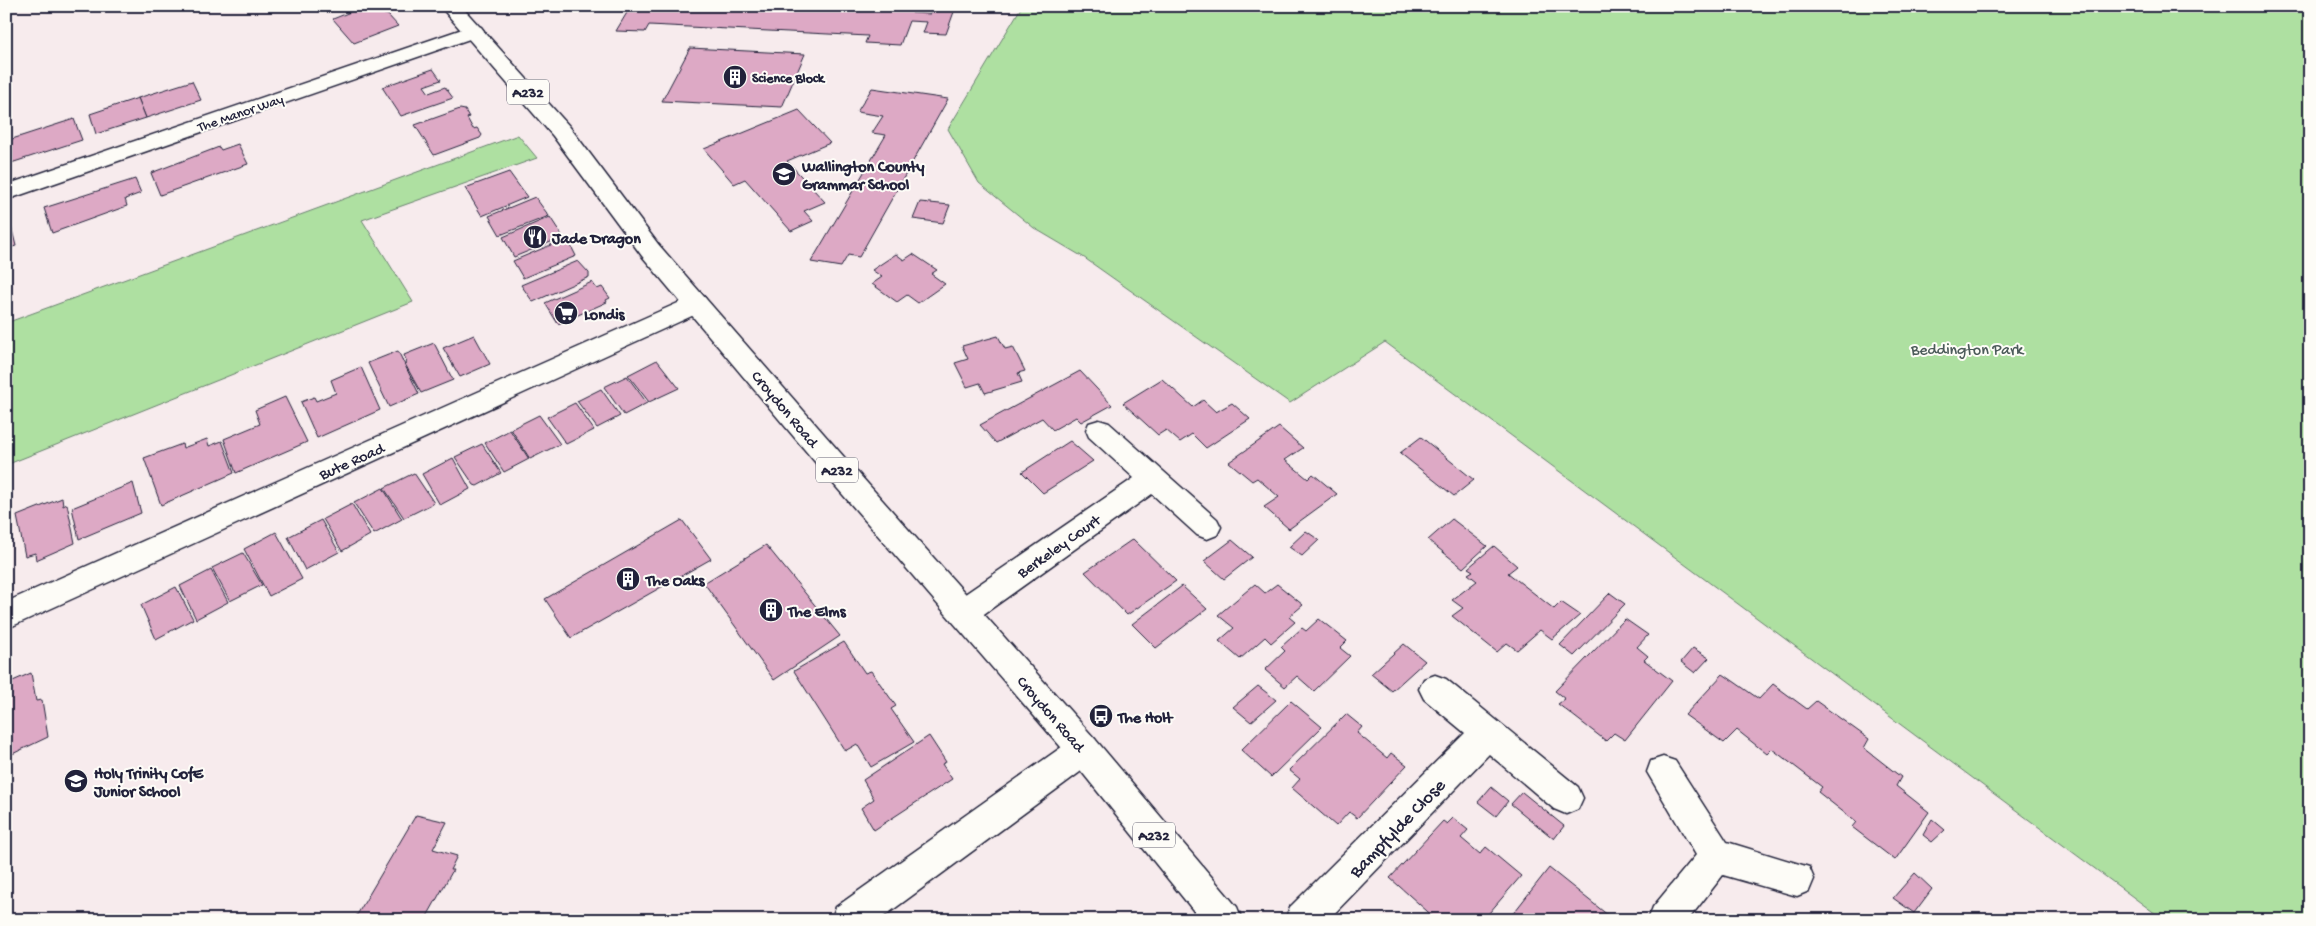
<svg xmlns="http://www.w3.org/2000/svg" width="2316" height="926" font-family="'Gochi Hand',sans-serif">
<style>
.green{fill:#aee0a1;stroke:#68816e}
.building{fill:#dda9c5;stroke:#22223b}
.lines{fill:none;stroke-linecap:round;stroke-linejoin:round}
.minor-casing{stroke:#22223b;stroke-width:3}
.highway-casing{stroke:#22223b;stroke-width:3}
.minor{fill:#fdfcf7;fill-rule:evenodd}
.highway{fill:#fdfcf7;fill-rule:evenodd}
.labels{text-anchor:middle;stroke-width:4;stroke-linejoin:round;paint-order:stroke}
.far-poi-label{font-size:14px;font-weight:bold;fill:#22223b;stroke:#fdfcf7;text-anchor:start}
.far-street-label{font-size:14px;fill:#22223b;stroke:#fdfcf7}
.shield{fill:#fdfcf7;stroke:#646373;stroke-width:1}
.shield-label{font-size:15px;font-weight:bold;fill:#22223b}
.poi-label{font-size:16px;font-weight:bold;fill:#22223b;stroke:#fdfcf7;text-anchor:start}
.park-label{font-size:16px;fill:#4c5b5a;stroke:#fdfcf7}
.street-label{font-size:16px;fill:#22223b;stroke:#fdfcf7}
.near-street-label{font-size:19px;fill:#22223b;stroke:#fdfcf7}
</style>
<rect width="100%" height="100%" fill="#f7ebed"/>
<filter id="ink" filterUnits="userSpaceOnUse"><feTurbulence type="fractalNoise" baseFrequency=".02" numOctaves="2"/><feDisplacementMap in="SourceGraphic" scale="10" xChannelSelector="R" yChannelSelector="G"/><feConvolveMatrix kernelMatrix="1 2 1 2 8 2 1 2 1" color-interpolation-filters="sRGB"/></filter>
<g filter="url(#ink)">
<!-- green -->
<g class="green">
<path d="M 1022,6 L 2310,6 L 2310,920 L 2164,920 L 1385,342 L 1290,403 L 1083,257 L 1034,228 L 979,183 L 948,129 Z"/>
<path d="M 518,135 L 537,158 L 362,220 L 413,302 L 6,465 L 6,323 Z"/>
</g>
<!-- building -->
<g class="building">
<path d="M 365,6 L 380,7 L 387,13 L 384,14 L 388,15 L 398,26 L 354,43 L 333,19 Z"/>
<path d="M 631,6 L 914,6 L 912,13 L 930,14 L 932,8 L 955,9 L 946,34 L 923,33 L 927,22 L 909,21 L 900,45 L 865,43 L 868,36 L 649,25 L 645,32 L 616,31 Z"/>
<path d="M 690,48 L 805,54 L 782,107 L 662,101 Z"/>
<path d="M 433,69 L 441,80 L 424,86 L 429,93 L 445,87 L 453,98 L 401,116 L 382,87 Z"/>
<path d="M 192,81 L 201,100 L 146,118 L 138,98 Z"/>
<path d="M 872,88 L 948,99 L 859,257 L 848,255 L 841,267 L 811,262 L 886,135 L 872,133 L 883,116 L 857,112 Z"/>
<path d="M 138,98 L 146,118 L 96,134 L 90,114 Z"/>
<path d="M 460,109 L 465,110 L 469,117 L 467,118 L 473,129 L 477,128 L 482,135 L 480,138 L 434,155 L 415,125 Z"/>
<path d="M 799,110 L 830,143 L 787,161 L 825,202 L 804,211 L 813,221 L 791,231 L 745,179 L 734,184 L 704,149 Z"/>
<path d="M 74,119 L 82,140 L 8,164 L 6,141 Z"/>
<path d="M 238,144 L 248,164 L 160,195 L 151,173 L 219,147 L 221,150 Z"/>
<path d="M 509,172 L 527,197 L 482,216 L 465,188 Z"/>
<path d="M 135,179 L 141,193 L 125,199 L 127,206 L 52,233 L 44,208 Z"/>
<path d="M 535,197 L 549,216 L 500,235 L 489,216 Z"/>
<path d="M 920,202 L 950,205 L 943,223 L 913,219 Z"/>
<path d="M 550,217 L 563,237 L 514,257 L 503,237 Z"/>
<path d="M 10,222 L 16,246 L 6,249 L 6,223 Z"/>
<path d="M 565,239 L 568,240 L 576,256 L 523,278 L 513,261 Z"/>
<path d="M 896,254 L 904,260 L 913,254 L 937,270 L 931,274 L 945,284 L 918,303 L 907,295 L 897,302 L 872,284 L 882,277 L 872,270 Z"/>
<path d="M 578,261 L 589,273 L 589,277 L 533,302 L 521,285 Z"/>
<path d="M 592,282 L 597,289 L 602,287 L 610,298 L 606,300 L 607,302 L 558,324 L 545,303 Z"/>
<path d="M 474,335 L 490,364 L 460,377 L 443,348 Z"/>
<path d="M 998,336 L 1005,349 L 1013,347 L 1025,371 L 1018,373 L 1022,382 L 985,393 L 980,383 L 967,387 L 955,363 L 968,359 L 962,346 Z"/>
<path d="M 434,343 L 453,380 L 421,393 L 405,364 L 407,363 L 404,355 Z"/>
<path d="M 398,351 L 419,394 L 389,407 L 368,363 Z"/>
<path d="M 657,360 L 679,388 L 649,402 L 628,375 Z"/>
<path d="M 361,367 L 380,410 L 317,438 L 301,402 L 314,397 L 316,401 L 336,393 L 331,380 Z"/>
<path d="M 1080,371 L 1112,405 L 1081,422 L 1076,417 L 1053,430 L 1042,418 L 996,443 L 980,425 Z"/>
<path d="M 627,376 L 647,403 L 624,415 L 604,387 Z"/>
<path d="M 1162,379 L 1193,407 L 1203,400 L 1216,412 L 1232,403 L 1250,419 L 1206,448 L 1192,434 L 1180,442 L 1166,430 L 1158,435 L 1123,403 Z"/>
<path d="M 601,389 L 620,416 L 597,428 L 577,401 Z"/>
<path d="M 285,397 L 307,442 L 236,473 L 224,439 L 260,424 L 255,410 Z"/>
<path d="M 575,403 L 594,430 L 566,444 L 547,417 Z"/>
<path d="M 539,415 L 560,444 L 530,459 L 511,429 Z"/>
<path d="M 1279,427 L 1303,448 L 1285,460 L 1308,479 L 1313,474 L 1337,494 L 1289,529 L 1264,507 L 1279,497 L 1257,478 L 1252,481 L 1229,462 Z"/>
<path d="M 510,430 L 529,459 L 504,472 L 485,443 Z"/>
<path d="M 1421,437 L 1474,480 L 1454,496 L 1400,453 Z"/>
<path d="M 207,439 L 209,446 L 222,441 L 234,473 L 161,505 L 144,458 L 182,444 L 183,448 Z"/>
<path d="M 1070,441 L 1093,461 L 1043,493 L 1022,472 Z"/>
<path d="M 482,444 L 501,473 L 477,486 L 474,485 L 455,457 Z"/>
<path d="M 453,458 L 470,489 L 440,505 L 422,474 Z"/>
<path d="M 414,473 L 434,503 L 404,518 L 384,488 Z"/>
<path d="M 133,483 L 141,513 L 79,539 L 72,508 Z"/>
<path d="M 383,488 L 402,519 L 374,534 L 354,503 Z"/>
<path d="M 62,498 L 63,506 L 67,504 L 75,543 L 36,560 L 35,553 L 25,556 L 17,516 Z"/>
<path d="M 352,504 L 370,535 L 342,551 L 323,519 Z"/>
<path d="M 1452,519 L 1487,546 L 1463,568 L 1428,540 Z"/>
<path d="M 321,520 L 339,552 L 305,570 L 288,537 Z"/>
<path d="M 682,520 L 711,559 L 571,638 L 545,599 Z"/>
<path d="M 1306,531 L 1319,540 L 1302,556 L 1289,547 Z"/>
<path d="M 276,532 L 302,579 L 269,596 L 244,549 Z"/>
<path d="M 1133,539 L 1176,581 L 1127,615 L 1085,572 Z"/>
<path d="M 1232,540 L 1252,557 L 1224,579 L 1204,561 Z"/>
<path d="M 766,545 L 840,636 L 774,680 L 704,583 Z"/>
<path d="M 1494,546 L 1517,566 L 1508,573 L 1554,609 L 1561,602 L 1580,615 L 1552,639 L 1540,630 L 1517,650 L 1507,643 L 1497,652 L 1452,616 L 1463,608 L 1452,600 L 1477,581 L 1468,574 L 1473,571 L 1468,568 Z"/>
<path d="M 243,553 L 262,585 L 230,601 L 212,568 Z"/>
<path d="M 211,570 L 228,602 L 196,619 L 180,586 Z"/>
<path d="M 1255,584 L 1265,593 L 1277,584 L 1303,605 L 1289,617 L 1295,622 L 1271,643 L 1265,637 L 1240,659 L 1219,641 L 1234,628 L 1218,615 Z"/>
<path d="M 1182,586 L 1207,609 L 1156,648 L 1132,624 Z"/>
<path d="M 176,587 L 193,619 L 156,639 L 141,605 Z"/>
<path d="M 1610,593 L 1625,604 L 1574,656 L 1560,645 Z"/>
<path d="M 1319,619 L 1347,641 L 1340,648 L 1350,656 L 1314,691 L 1297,676 L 1285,687 L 1265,670 L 1285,651 L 1281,647 L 1302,628 L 1306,631 Z"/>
<path d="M 1625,619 L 1648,635 L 1637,647 L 1648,656 L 1644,660 L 1672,681 L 1625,740 L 1614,733 L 1606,741 L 1558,704 L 1565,699 L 1555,691 Z"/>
<path d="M 844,642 L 865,673 L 871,671 L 896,706 L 891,709 L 914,742 L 871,767 L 857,744 L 845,751 L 794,671 Z"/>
<path d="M 1404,644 L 1425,661 L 1392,691 L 1371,674 Z"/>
<path d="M 1693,648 L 1709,658 L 1695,673 L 1681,662 Z"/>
<path d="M 31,673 L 36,701 L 42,700 L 48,737 L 6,757 L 6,684 Z"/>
<path d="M 1723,674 L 1759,699 L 1773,684 L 1807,709 L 1816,701 L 1869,739 L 1864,748 L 1901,777 L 1896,786 L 1929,812 L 1895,860 L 1852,827 L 1856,822 L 1818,792 L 1822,787 L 1772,749 L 1767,754 L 1737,730 L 1724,743 L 1685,715 Z"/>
<path d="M 1258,686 L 1276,700 L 1251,722 L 1233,707 Z"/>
<path d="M 1291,701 L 1322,727 L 1271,777 L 1241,750 Z"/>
<path d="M 1346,714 L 1362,727 L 1357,733 L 1387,758 L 1391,753 L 1407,765 L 1357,818 L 1349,812 L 1336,826 L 1292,788 L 1300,779 L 1289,770 Z"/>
<path d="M 929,736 L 946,762 L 942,764 L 952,779 L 874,830 L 861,808 L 874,799 L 863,780 Z"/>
<path d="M 1491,787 L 1508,801 L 1496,816 L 1478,802 Z"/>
<path d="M 1522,792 L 1564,826 L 1554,839 L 1511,804 Z"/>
<path d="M 416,815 L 447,822 L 433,849 L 457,856 L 450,870 L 453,870 L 425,920 L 354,920 Z"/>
<path d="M 1453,818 L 1468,830 L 1461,838 L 1480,854 L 1486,847 L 1521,876 L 1483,920 L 1437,920 L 1390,878 L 1443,821 L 1447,824 Z"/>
<path d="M 1932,819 L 1945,830 L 1932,842 L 1923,835 Z"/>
<path d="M 1549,868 L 1614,920 L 1508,920 Z"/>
<path d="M 1915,873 L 1932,889 L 1914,913 L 1893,898 Z"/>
</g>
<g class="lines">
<!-- minor casing -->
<g class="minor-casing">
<g id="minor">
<path d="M 474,25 L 481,27 L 484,31 L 481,35 L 6,200 L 6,185 Z"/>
<path d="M 696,295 L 705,298 L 708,304 L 705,310 L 6,629 L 6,602 Z"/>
<path d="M 1099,420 L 1109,423 L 1217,519 L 1221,527 L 1217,535 L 1207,539 L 1197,535 L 1152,494 L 974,621 L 963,625 L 952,621 L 948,612 L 952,603 L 1134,478 L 1089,437 L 1086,430 L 1089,423 Z"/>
<path d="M 1435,675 L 1446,679 L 1578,787 L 1583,798 L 1578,809 L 1566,814 L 1554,809 L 1489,754 L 1328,920 L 1285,920 L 1290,907 L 1465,733 L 1424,699 L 1419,689 L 1424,679 Z"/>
<path d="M 1084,735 L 1095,739 L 1100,750 L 1095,761 L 879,920 L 831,920 L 836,907 L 1073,739 Z"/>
<path d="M 1663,757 L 1675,761 L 1727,842 L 1809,867 L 1814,879 L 1809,891 L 1797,896 L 1723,875 L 1688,920 L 1648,920 L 1653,907 L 1696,855 L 1647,772 L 1651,761 Z"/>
</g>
</g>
<!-- highway casing -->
<g class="highway-casing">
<path id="highway" d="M 440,6 L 461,6 L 569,126 L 658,244 L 851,465 L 1095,739 L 1237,907 L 1242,920 L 1201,920 L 1073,761 L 831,481 L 642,256 L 553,136 Z"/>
</g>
<!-- minor -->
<use href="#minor" class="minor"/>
<!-- highway -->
<use href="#highway" class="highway"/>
</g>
</g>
<!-- icons -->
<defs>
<g id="building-disc" transform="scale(1.25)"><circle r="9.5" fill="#22223b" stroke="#fdfcf7"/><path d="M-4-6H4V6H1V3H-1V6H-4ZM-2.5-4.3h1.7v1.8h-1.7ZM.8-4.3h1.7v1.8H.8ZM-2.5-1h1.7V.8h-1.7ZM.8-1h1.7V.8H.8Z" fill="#fff"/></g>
<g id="school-disc" transform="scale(1.25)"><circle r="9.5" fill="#22223b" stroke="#fdfcf7"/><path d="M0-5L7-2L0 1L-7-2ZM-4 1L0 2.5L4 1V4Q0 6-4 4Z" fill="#fff"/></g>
<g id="restaurant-disc" transform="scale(1.25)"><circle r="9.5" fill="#22223b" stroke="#fdfcf7"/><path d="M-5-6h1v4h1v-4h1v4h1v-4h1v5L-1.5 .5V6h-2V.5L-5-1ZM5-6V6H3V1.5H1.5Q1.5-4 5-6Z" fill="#fff"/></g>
<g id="supermarket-disc" transform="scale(1.25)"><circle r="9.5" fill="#22223b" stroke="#fdfcf7"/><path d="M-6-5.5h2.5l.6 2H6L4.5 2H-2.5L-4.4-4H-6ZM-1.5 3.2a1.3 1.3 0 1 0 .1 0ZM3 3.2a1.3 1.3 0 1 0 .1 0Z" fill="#fff"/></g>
<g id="bus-disc" transform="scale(1.25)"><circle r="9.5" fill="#22223b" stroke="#fdfcf7"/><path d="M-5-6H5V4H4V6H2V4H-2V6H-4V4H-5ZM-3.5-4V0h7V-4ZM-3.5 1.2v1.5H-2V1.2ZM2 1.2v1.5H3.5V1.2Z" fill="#fff"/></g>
</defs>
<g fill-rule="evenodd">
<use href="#building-disc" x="735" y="77"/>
<use href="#school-disc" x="784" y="174"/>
<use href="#restaurant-disc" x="535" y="237"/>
<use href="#supermarket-disc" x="566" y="313"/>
<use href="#building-disc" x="628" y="579"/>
<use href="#building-disc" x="771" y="610"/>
<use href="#bus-disc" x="1101" y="716"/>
<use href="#school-disc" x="76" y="781"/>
</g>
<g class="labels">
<!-- far-poi labels -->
<g class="far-poi-label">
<text x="752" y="82">Science Block</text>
</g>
<!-- far-street labels -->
<g class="far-street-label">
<text transform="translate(240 112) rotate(-19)" y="5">The Manor Way</text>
</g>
<!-- shield labels -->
<g class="shield">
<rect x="507" y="79.5" width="42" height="25" rx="4"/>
<rect x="816" y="457.5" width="42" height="25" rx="4"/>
<rect x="1133" y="822.5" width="42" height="25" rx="4"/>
</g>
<g class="shield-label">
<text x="528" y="97">A232</text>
<text x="837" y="475">A232</text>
<text x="1154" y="840">A232</text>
</g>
<!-- poi labels -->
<g class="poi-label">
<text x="802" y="171">Wallington County<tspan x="802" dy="18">Grammar School</tspan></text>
<text x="552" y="243">Jade Dragon</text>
<text x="584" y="319">Londis</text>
<text x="646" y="585">The Oaks</text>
<text x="788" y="616">The Elms</text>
<text x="1118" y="722">The Holt</text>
<text x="94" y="778">Holy Trinity CofE<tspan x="94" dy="18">Junior School</tspan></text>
</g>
<!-- park labels -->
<g class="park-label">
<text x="1967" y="354">Beddington Park</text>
</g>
<!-- street labels -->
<g class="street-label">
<text transform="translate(786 408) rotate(50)" y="6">Croydon Road</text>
<text transform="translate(351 460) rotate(-24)" y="6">Bute Road</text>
<text transform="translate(1058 545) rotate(-35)" y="6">Berkeley Court</text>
<text transform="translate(1052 713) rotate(49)" y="6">Croydon Road</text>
</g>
<!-- near-street labels -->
<g class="near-street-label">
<text transform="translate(1396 827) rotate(-46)" y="7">Bampfylde Close</text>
</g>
</g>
<!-- margin -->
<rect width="2316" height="926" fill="none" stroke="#fdfcf7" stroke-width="25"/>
<rect x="12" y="12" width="2291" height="901" fill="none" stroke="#22223b" stroke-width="2" filter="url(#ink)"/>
</svg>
